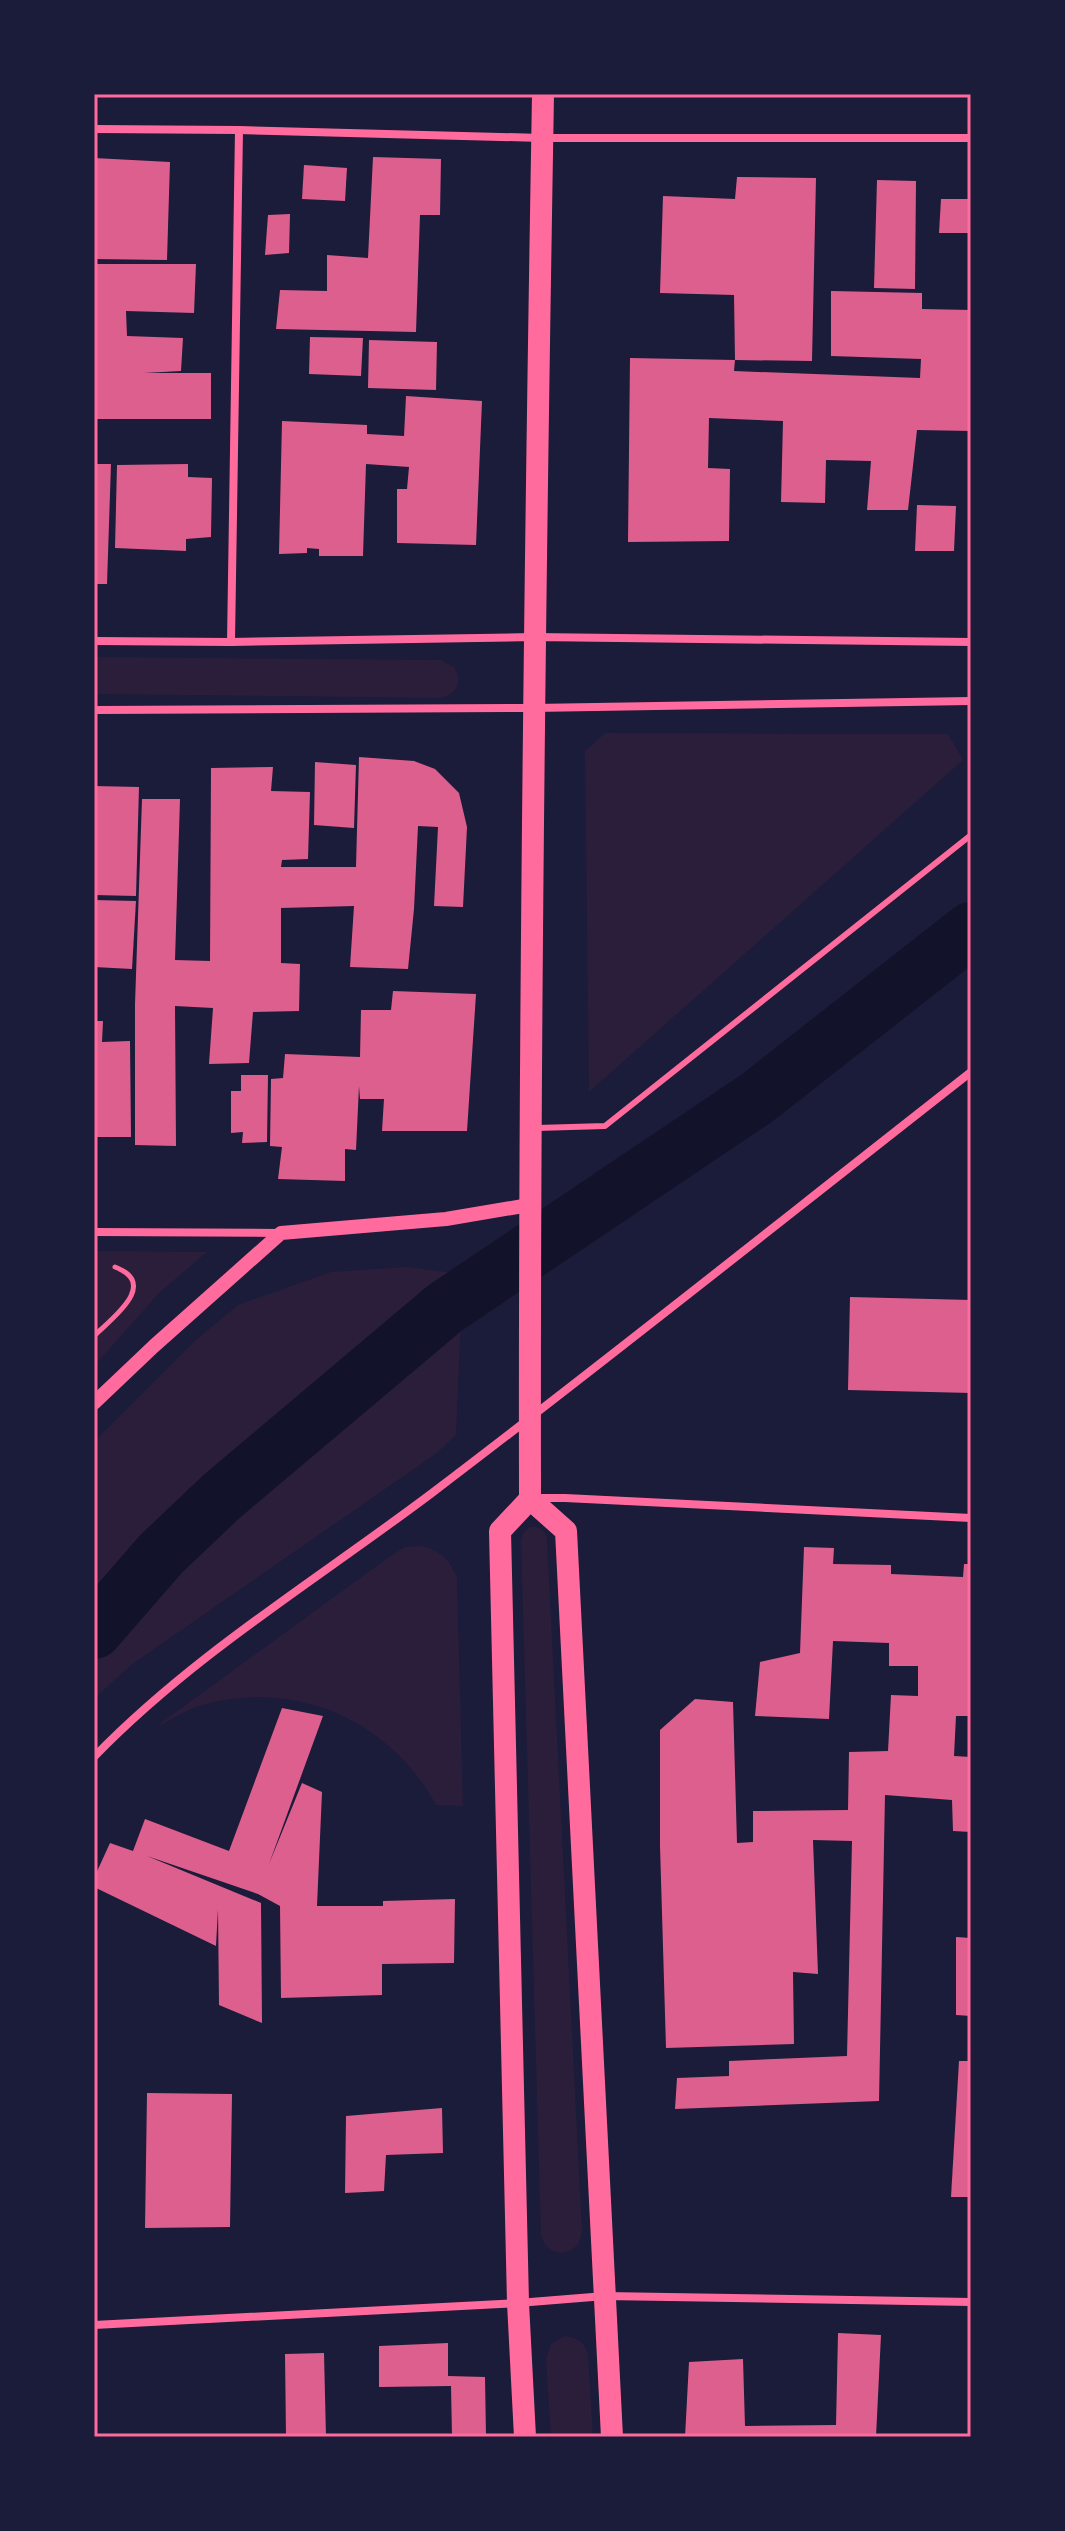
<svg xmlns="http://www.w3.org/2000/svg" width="1065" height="2531" font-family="'IBM Plex Sans',sans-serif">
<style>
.green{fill:#2a1e3b}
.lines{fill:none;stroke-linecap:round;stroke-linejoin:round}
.canal{stroke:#12122b;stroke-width:56}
.building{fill:#dd5f8e}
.path{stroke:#ff6b9d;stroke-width:5}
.service{stroke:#ff6b9d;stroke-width:6}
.minor{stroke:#ff6b9d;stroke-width:8}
.tertiary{stroke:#ff6b9d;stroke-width:14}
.trunk{stroke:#ff6b9d;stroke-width:22}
.neatline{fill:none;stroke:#ff6b9d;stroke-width:3}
</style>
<rect width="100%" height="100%" fill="#1b1b3a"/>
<!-- green -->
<g class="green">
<path d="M 94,657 L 441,660 L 454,667 C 464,681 456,695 440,698 L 94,694 Z"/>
<path d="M 605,733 L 948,734 L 963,760 L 589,1092 L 585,751 Z"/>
<path d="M 94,1251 L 207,1252 L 160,1292 L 94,1366 Z"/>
<path d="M 407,1267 L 463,1274 L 456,1435 L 437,1453 L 131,1665 L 94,1699 L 94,1442 L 197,1339 L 238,1305 L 331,1272 Z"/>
<path d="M 530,1527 C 540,1526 544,1530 547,1539 L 582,2231 C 580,2257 549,2261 541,2236 L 521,1541 L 523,1533 Z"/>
<path d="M 423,1546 C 442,1552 450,1560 457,1578 L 463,1806 L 436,1805 C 389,1719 294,1678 199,1706 C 184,1711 169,1721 154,1728 L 389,1557 L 405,1547 Z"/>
<path d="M 565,2336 C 577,2338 584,2341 588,2354 L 593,2437 L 551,2437 L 546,2359 L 551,2344 Z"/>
</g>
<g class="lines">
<!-- canal -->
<path class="canal" d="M 94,1631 L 161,1554 L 221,1497 L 445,1308 L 757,1098 L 971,930"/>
</g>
<!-- building -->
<g class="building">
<path d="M 373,157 L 441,159 L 440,215 L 420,215 L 416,332 L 276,329 L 280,290 L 327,291 L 327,255 L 368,258 Z"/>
<path d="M 94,158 L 170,162 L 167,260 L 94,259 Z"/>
<path d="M 304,165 L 347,168 L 345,201 L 302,199 Z"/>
<path d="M 737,177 L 816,178 L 812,361 L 735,360 L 734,295 L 660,293 L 663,196 L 735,199 Z"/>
<path d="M 877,180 L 916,181 L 915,289 L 874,288 Z"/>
<path d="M 941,199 L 971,199 L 971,233 L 939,233 Z"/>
<path d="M 290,214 L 289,253 L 265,255 L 268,215 Z"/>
<path d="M 94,264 L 196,264 L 194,313 L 126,311 L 127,336 L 183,338 L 181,371 L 144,373 L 211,373 L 211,419 L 94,419 Z"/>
<path d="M 831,291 L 922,293 L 922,309 L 971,310 L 971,431 L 917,430 L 908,510 L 867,510 L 871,461 L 826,460 L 825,503 L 781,502 L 783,421 L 709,418 L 708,468 L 730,469 L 729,541 L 628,542 L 630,358 L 735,360 L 734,371 L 920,378 L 921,359 L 831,356 Z"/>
<path d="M 310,337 L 363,338 L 361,376 L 309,374 Z"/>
<path d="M 369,340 L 437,342 L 436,390 L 368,388 Z"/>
<path d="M 406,396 L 482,401 L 476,545 L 397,543 L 397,489 L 407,489 L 409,467 L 366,464 L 363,556 L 319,556 L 319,549 L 307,548 L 307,553 L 279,554 L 282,421 L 367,425 L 367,434 L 404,436 Z"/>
<path d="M 94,464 L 111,464 L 107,584 L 94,584 Z"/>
<path d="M 188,464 L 188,477 L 212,478 L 211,537 L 186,539 L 186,551 L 115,548 L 117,465 Z"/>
<path d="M 917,505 L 956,506 L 954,551 L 915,551 Z"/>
<path d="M 359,757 L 414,761 L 435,769 L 459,793 L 467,827 L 463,907 L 434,906 L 438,827 L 418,826 L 414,909 L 408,969 L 350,967 L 354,906 L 281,908 L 281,963 L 300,964 L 299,1011 L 253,1012 L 249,1063 L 209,1064 L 213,1008 L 175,1006 L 176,1146 L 135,1145 L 135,1004 L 142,799 L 180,799 L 175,960 L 210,961 L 211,768 L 273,767 L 271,791 L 310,792 L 308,859 L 282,860 L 281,867 L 356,867 Z"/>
<path d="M 315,762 L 356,765 L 354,828 L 314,825 Z"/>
<path d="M 94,786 L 139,787 L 136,896 L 94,895 Z"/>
<path d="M 94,900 L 136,901 L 132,969 L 94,967 Z"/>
<path d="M 393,991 L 476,994 L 467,1131 L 382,1131 L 384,1099 L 360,1099 L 359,1086 L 356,1150 L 345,1149 L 345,1181 L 278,1179 L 282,1147 L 270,1146 L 271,1079 L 283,1078 L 285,1054 L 360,1057 L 361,1010 L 391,1010 Z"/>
<path d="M 94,1021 L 103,1021 L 102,1042 L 130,1041 L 131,1137 L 94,1137 Z"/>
<path d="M 241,1075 L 268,1075 L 267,1142 L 242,1143 L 243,1132 L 231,1133 L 231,1091 L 241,1091 Z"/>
<path d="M 850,1297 L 971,1300 L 971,1393 L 848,1390 Z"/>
<path d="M 804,1547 L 834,1548 L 833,1564 L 891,1565 L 891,1574 L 963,1577 L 964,1564 L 971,1564 L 971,1716 L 956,1716 L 954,1756 L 971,1757 L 971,1832 L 953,1831 L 952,1800 L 885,1795 L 879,2101 L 675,2109 L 677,2078 L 729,2076 L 729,2061 L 847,2056 L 852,1841 L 813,1840 L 818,1974 L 793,1972 L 794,2044 L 666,2048 L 660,1846 L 660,1730 L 695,1699 L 733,1702 L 737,1843 L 753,1842 L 753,1811 L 848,1810 L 849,1752 L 888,1751 L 891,1695 L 918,1696 L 918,1666 L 889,1666 L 889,1643 L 833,1641 L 829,1719 L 755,1716 L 760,1662 L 800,1653 Z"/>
<path d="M 282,1708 L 323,1716 L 269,1864 L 302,1783 L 322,1792 L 317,1906 L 383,1906 L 383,1901 L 455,1899 L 454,1963 L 382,1964 L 382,1995 L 281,1998 L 280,1906 L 258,1894 L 147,1856 L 261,1903 L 262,2023 L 219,2005 L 218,1909 L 216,1946 L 94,1887 L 94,1878 L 110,1843 L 133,1851 L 145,1819 L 229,1851 Z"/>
<path d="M 956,1937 L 971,1938 L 971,2016 L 956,2015 Z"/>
<path d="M 959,2061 L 971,2061 L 971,2197 L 951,2197 Z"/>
<path d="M 147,2093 L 232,2094 L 230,2227 L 145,2228 Z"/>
<path d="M 442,2108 L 443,2153 L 386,2155 L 384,2191 L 345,2193 L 346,2116 Z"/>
<path d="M 838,2333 L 881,2335 L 876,2437 L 685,2437 L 689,2362 L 743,2359 L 745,2426 L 836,2425 Z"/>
<path d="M 448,2343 L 448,2376 L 485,2377 L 486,2437 L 452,2437 L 451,2386 L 379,2387 L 379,2346 Z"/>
<path d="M 324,2353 L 326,2437 L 286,2437 L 285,2354 Z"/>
</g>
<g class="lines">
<!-- path -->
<path class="path" d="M 94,1336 C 111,1319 160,1284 115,1267"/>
<!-- service -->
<path class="service" d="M 537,1128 L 605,1126 L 971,835"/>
<!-- minor -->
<g class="minor">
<path d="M 94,129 L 239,130 L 542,138 L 971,138"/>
<path d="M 94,641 L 231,642 L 534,637 L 971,642"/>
<path d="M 231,642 L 239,130"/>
<path d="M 94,710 L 533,708 L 971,701"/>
<path d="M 94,1232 L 280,1233"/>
<path d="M 536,1498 L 565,1498 L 971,1518"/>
<path d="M 94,1757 C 194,1654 318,1579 432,1493 C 614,1355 792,1212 971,1072"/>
<path d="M 94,2325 L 518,2303 L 605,2296 L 971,2302"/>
</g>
<!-- tertiary -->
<path class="tertiary" d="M 94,1403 L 154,1346 L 281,1233 L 446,1219 L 529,1205"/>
<!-- trunk -->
<g class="trunk">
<path d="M 530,1499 L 566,1531 L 612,2437"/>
<path d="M 525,2437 L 518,2303 L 500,1531 L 530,1499 C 529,1030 535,562 543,94"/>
</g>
</g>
<!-- border -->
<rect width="1065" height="2531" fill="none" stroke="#1b1b3a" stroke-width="192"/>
<rect x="96" y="96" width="873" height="2339" class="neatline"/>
</svg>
